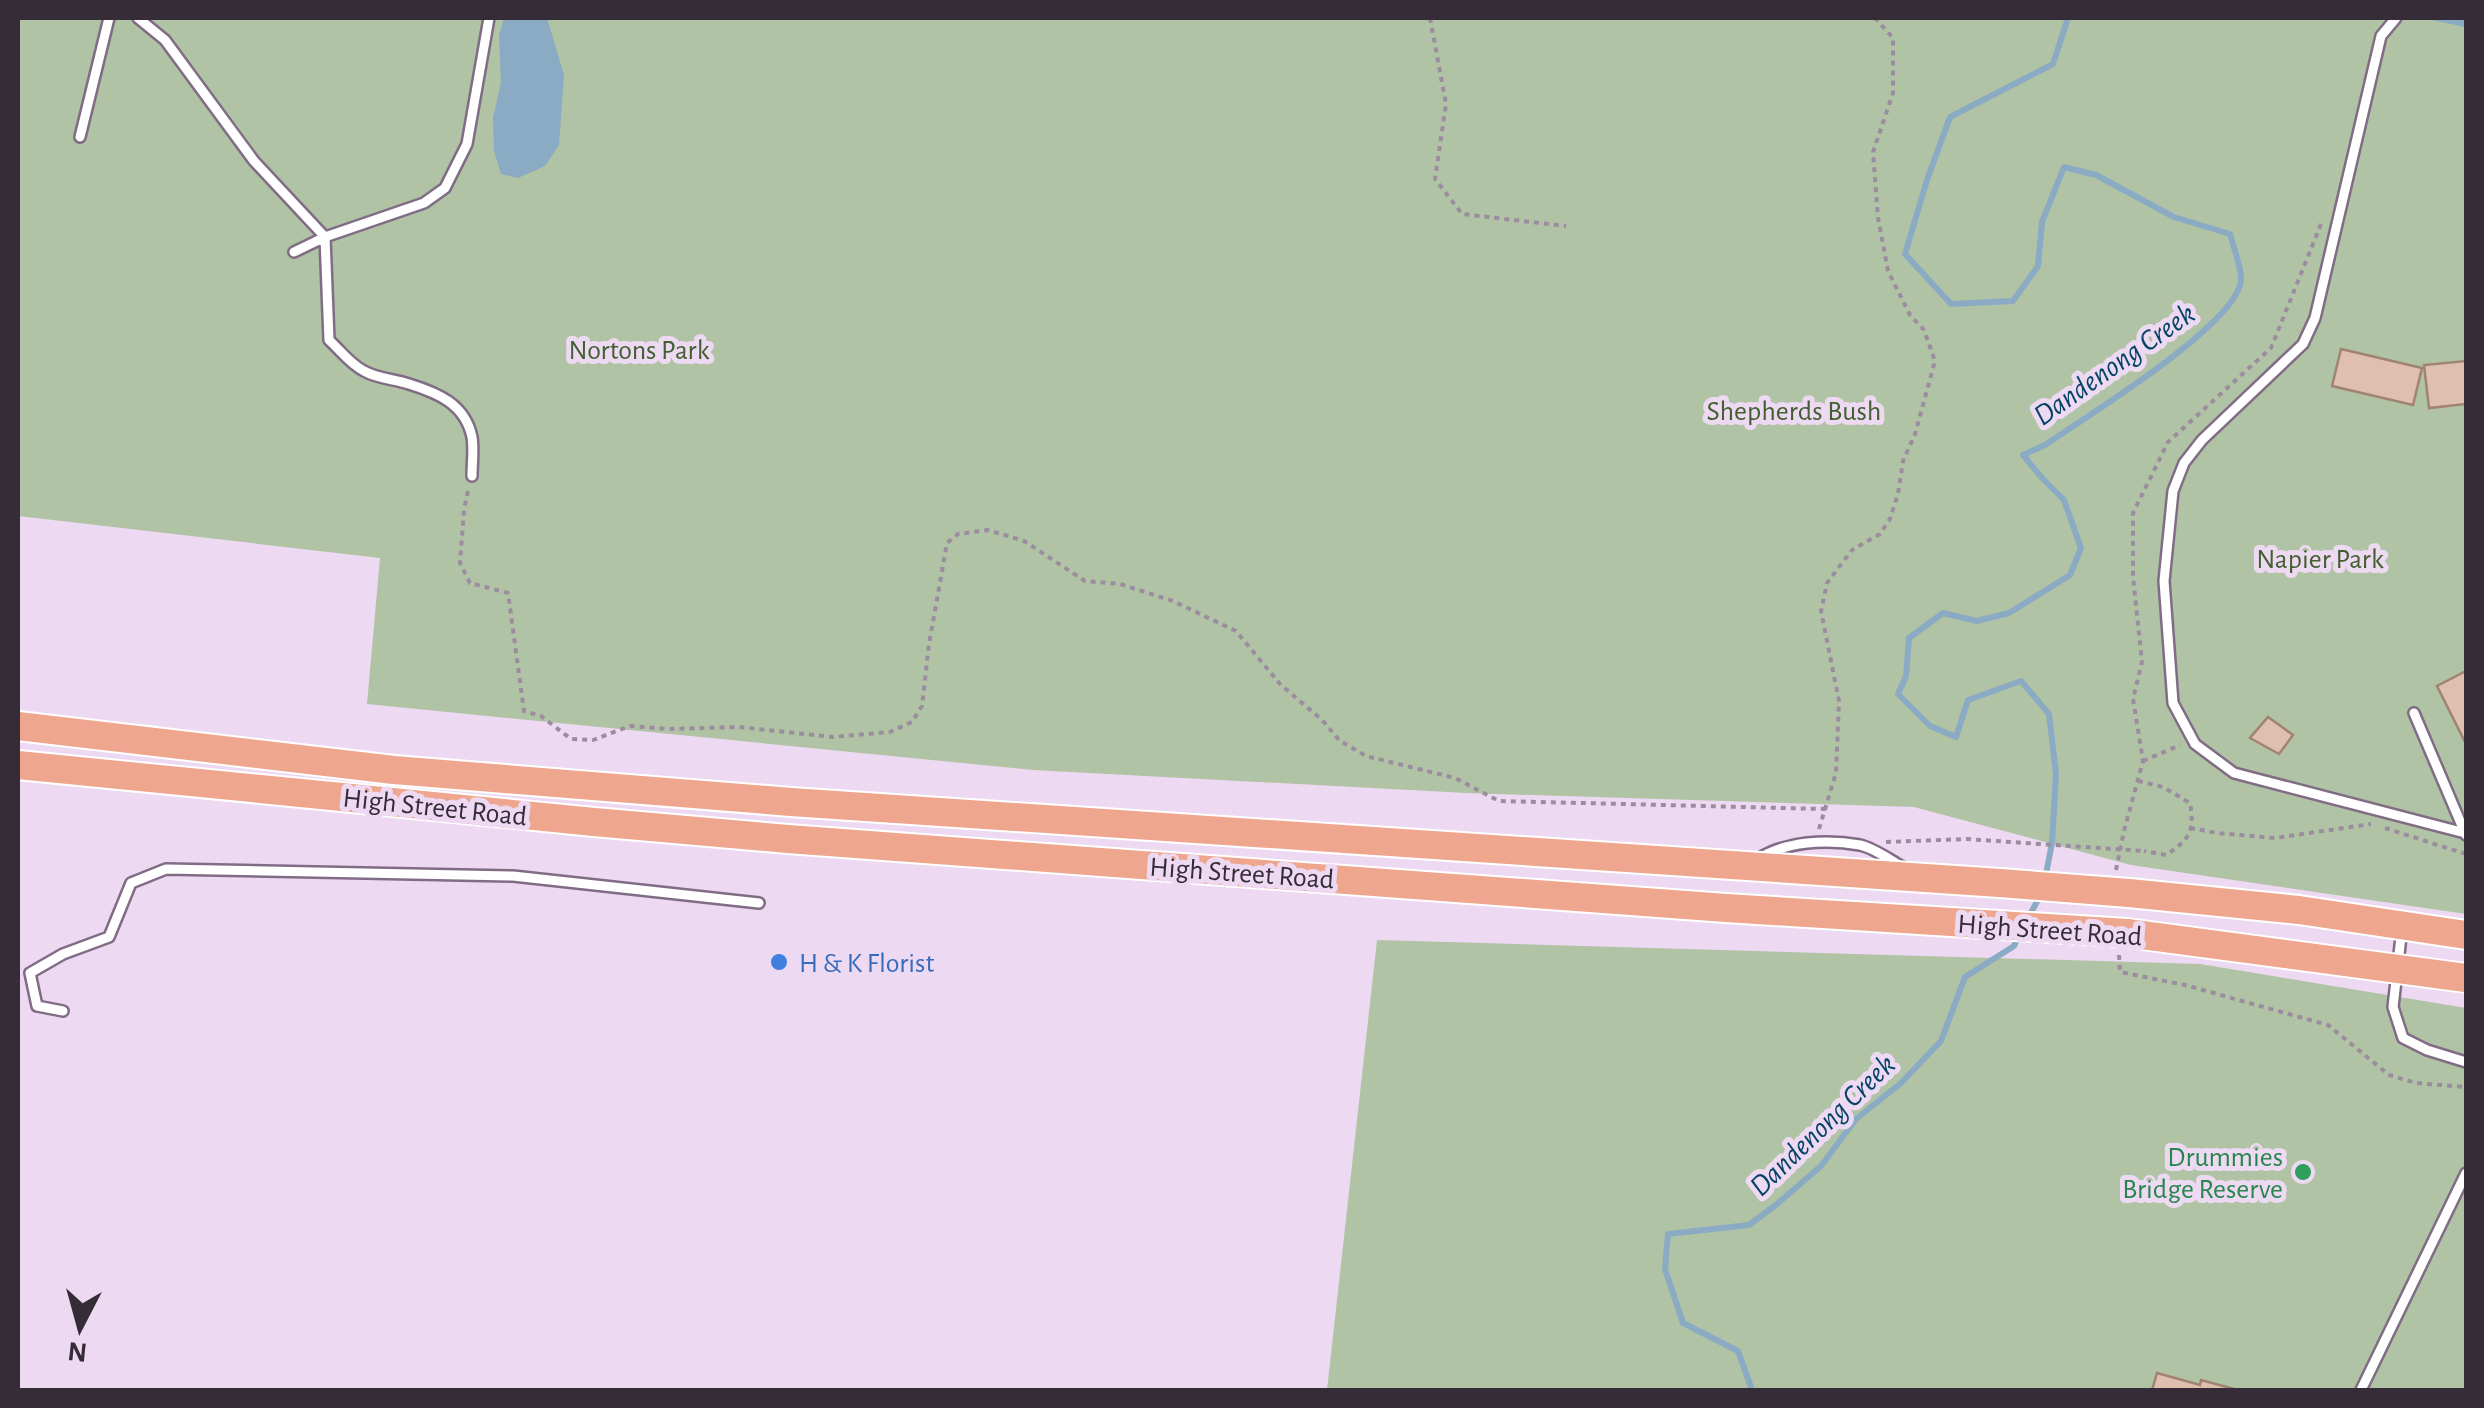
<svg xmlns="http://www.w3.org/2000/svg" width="2484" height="1408" font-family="'Alegreya Sans',sans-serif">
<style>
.green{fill:#b0c3a4}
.water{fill:#8aabc3}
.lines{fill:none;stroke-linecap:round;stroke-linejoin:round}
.stream{stroke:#8aabc3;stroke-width:6}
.building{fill:#dfc0af;stroke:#a08373;stroke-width:2.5}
.lane-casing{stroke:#806d85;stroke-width:14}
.primary-casing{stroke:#fff;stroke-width:32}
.path{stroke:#9c8c9f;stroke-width:4;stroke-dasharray:5 5;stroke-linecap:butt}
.lane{stroke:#fff;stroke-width:9}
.primary{stroke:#efa68e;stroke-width:28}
.primary-bridge-casing{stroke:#fff;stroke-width:32;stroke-linecap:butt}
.path-bridge{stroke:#9c8c9f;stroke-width:4;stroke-dasharray:5 5;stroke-linecap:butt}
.primary-bridge{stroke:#efa68e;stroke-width:28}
.shop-dot{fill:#3f7fe0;stroke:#eed9f3;stroke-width:4}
.leisure-dot{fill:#2e9e5b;stroke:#eed9f3;stroke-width:4}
.labels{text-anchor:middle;stroke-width:10;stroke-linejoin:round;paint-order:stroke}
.park-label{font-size:28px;fill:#425f2f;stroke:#eed9f3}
.street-label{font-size:28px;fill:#352c37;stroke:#eed9f3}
.shop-label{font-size:28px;fill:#366cbe;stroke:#eed9f3;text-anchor:start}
.leisure-label{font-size:28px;fill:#27864d;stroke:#eed9f3;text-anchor:end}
.water-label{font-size:30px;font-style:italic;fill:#064465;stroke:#eed9f3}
</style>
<rect width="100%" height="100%" fill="#eed9f3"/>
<!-- green -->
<g class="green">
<path d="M 18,18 L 2466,18 L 2466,914 L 2131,865 L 1914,807 L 1466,793 L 1033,770 L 367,704 L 380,558 L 18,516 Z"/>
<path d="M 1377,940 L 2200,964 L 2466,1008 L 2466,1390 L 1327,1390 Z"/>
</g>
<!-- water -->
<path class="water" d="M 504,18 L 547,18 L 564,75 L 559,145 L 545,166 L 518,178 L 501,174 L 494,151 L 493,118 L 501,82 L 499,35 Z"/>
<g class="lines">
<!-- stream -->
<g class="stream">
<path d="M 2437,18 L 2466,24"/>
<path d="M 2045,879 L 2052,843 L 2056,774 L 2049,714 L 2021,681 L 1968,700 L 1956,737 L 1930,726 L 1898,694 L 1906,676 L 1909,638 L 1943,613 L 1977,621 L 2009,613 L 2070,575 L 2081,548 L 2064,500 L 2042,478 L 2023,455 L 2045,445 C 2085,417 2237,325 2241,280 C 2242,270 2233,245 2230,234 L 2174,217 L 2096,175 L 2064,167 L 2042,222 L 2038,266 L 2013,301 L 1951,304 L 1905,254 L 1927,180 L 1950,117 L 2053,64 L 2068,18"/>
<path d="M 2027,920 L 2040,896"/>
<path d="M 1752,1390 L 1738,1351 L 1683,1323 L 1665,1269 L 1668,1234 L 1749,1225 L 1777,1204 L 1821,1166 L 1856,1119 L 1901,1083 L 1941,1041 L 1965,977 L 2014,946 L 2019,935"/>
</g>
</g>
<!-- building -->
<g class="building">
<path d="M 2341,349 L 2422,368 L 2413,405 L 2332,386 Z"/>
<path d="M 2466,361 L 2466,404 L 2429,408 L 2424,365 Z"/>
<path d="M 2466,671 L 2466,744 L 2437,686 Z"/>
<path d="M 2268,717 L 2293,735 L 2279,754 L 2250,738 Z"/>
<path d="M 2157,1373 L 2200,1385 L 2201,1380 L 2238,1390 L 2152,1390 Z"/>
</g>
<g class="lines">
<!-- lane casing -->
<g class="lane-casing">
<g id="lane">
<path d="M 138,18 L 165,40 L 254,161 L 325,237 L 424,203 L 445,188 L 467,144 L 489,18"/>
<path d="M 2396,18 L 2381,36 L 2315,318 L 2303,344 L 2202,440 L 2184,463 L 2173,491 L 2164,581 L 2173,703 L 2195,744 L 2234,773 L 2465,833 L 2466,835"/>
<path d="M 80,137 L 109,18"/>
<path d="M 294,252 L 325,237 L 329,340 C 341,351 350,364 364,371 C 378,379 394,379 409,384 C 438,393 465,404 472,437 C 474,449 472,464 472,476"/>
<path d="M 2414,713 L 2465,833"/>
<path d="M 1758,859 C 1786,841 1827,839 1860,845 C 1874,848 1890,860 1903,867"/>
<path d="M 2402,928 L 2393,1007 L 2403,1038 L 2427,1050 L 2466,1062"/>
<path d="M 63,1011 L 37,1006 L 30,973 L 63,954 L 109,937 L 131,883 L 166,869 L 513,876 L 759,903"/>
<path d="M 2361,1390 L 2466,1173"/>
</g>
</g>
<!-- primary casing -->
<g class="primary-casing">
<g id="primary">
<path d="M 18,726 L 394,770 L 791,802 L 2000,883"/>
<path d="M 18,765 L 594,822 L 788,839 L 1726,908 L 1999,925"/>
<path d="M 2129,893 L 2299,910 L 2466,935"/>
<path d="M 2127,933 L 2466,978"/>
</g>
</g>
<!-- path -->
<g class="path">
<path d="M 1430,18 L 1446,104 L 1435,179 L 1462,214 L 1566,226"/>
<path d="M 468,491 L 464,510 L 460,563 L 470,583 L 508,593 L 524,711 L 541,716 L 571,739 L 593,740 L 630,726 L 669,729 L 739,727 L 833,737 L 890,732 L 912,722 L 922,706 L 929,644 L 947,543 L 958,534 L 988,530 L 1024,541 L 1085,581 L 1120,584 L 1173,601 L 1236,631 L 1280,684 L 1322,720 L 1340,741 L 1366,756 L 1455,778 L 1499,801 L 1826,809"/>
<path d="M 2143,761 L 2180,745"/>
<path d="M 2138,781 L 2163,787 L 2190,803 C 2195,831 2190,839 2166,855 L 2144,851"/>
<path d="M 2190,828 L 2217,833 L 2275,838 L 2371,824"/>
<path d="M 2385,828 L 2466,854"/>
<path d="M 1819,829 L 1836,773 L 1839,701 L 1821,611 L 1827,583 L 1852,550 L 1880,534 L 1890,519 L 1898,494 L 1903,461 L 1915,434 L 1935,361 L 1924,330 L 1910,315 L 1888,271 L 1878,218 L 1873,152 L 1893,93 L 1893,38 L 1875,18"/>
<path d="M 1886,842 L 1966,839"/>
<path d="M 2116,870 L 2124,831 L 2143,761 L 2133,699 L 2142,662 L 2133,577 L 2133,513 L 2168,442 L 2271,348 L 2321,224"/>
<path d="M 2119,955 L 2120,972 L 2185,985 L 2328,1025 L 2389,1075 L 2416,1083 L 2466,1087"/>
</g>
<!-- lane -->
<use href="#lane" class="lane"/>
<!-- primary -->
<use href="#primary" class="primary"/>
<!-- primary-bridge casing -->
<g class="primary-bridge-casing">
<g id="primary-bridge">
<path d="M 2000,883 L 2129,893"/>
<path d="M 1999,925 L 2127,933"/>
</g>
</g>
<!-- path-bridge -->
<path class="path-bridge" d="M 1966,839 L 2144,851"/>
<!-- primary-bridge -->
<use href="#primary-bridge" class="primary-bridge"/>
</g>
<!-- markers -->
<circle class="shop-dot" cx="779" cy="962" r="10"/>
<circle class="leisure-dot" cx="2303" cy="1172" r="10"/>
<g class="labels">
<!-- park labels -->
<g class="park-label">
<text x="639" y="359">Nortons Park</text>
<text x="1794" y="420">Shepherds Bush</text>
<text x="2320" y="568">Napier Park</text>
</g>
<!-- street labels -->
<g class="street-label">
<text transform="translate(435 806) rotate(6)" y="10">High Street Road</text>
<text transform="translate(1242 872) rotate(4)" y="10">High Street Road</text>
<text transform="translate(2050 929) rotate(4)" y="10">High Street Road</text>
</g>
<!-- shop labels -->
<g class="shop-label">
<text x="799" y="972">H &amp; K Florist</text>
</g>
<!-- leisure labels -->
<g class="leisure-label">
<text x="2283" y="1166">Drummies<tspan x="2283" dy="32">Bridge Reserve</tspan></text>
</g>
<!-- water labels -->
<g class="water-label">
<text transform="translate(2114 364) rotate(-35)" y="10">Dandenong Creek</text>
<text transform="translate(1822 1125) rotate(-44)" y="10">Dandenong Creek</text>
</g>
</g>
<!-- border -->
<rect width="2484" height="1408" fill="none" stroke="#352c37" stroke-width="40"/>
<!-- north arrow -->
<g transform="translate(80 1328) rotate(186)" stroke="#eed9f3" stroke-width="8" paint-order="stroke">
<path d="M0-8L18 38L0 25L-18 38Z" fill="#352c37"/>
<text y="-15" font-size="28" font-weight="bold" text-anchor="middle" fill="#352c37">N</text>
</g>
</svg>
